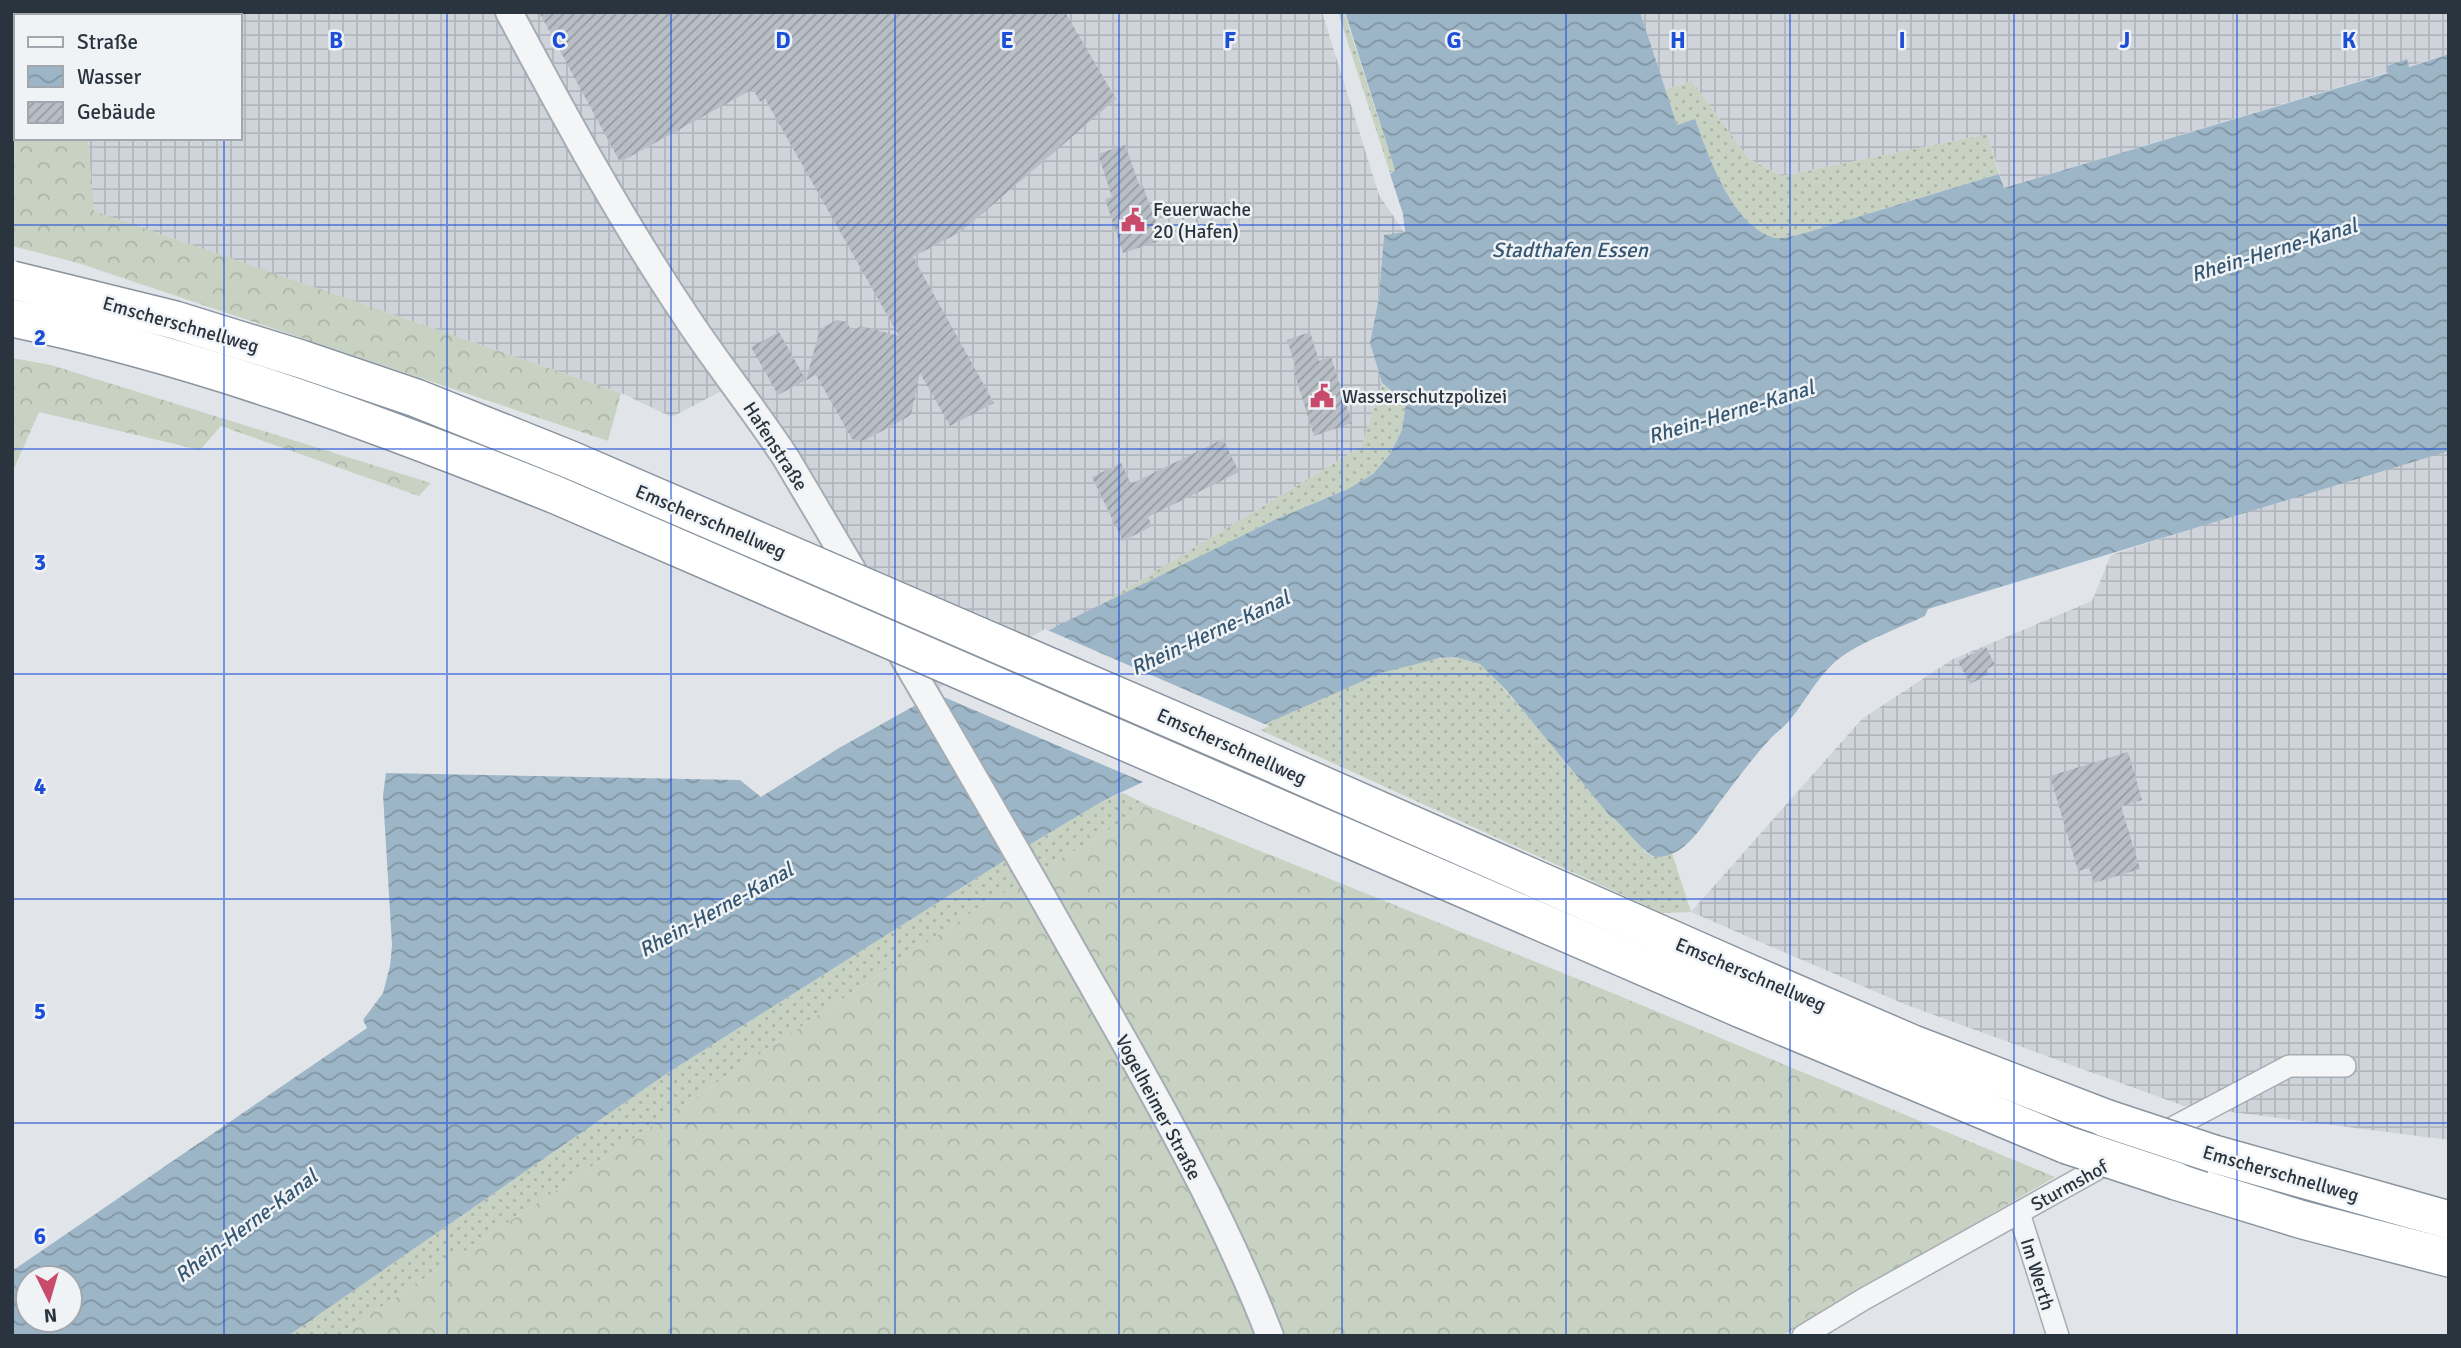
<svg xmlns="http://www.w3.org/2000/svg" width="2461" height="1348" font-family="Signika,sans-serif">
<style>
.industrial{fill:url(#industrial-grid)}
.grass{fill:url(#grass-dots)}
.forest{fill:url(#forest-crowns)}
.water{fill:url(#water-waves);fill-rule:evenodd}
.pier{fill:#e1e5e9}
.building{fill:url(#building-hatch)}
.lines{fill:none;stroke-linecap:round;stroke-linejoin:round}
.minor-casing{stroke:#a6acb3;stroke-width:24}
.tertiary-casing{stroke:#a6acb3;stroke-width:30}
.motorway-casing{stroke:#89949f;stroke-width:40}
.minor{stroke:#f3f5f7;stroke-width:21}
.tertiary{stroke:#f3f5f7;stroke-width:26}
.motorway{stroke:#fff;stroke-width:37}
.motorway-bridge-casing{stroke:#89949f;stroke-width:40;stroke-linecap:butt}
.motorway-bridge{stroke:#fff;stroke-width:37}
.grid{fill:none;stroke:#1d4ed8;stroke-width:2;stroke-opacity:0.55}
.labels{text-anchor:middle;stroke-width:5;stroke-linejoin:round;paint-order:stroke}
.poi-label{font-size:19px;fill:#2a343f;stroke:#f0f3f6;text-anchor:start}
.street-label{font-size:19px;fill:#2a343f;stroke:#f0f3f6}
.water-label{font-size:21px;font-style:italic;fill:#365771;stroke:#f0f3f6}
.grid-label{font-size:23px;text-anchor:middle;font-weight:bold;fill:#1d4ed8;stroke:#f0f3f6;stroke-width:5;stroke-linejoin:round;paint-order:stroke}
</style>
<defs>
<pattern id="industrial-grid" width="8" height="8" patternUnits="userSpaceOnUse" patternTransform="scale(1.75)"><rect width="8" height="8" fill="#cfd4db"/><path d="M0 4h8M4 0v8" fill="none" stroke="#b2b7bd"/></pattern>
<pattern id="grass-dots" width="8" height="8" patternUnits="userSpaceOnUse" patternTransform="scale(1.75)"><rect width="8" height="8" fill="#c8d2c2"/><path d="M2 2h.1M6 6h.1" fill="none" stroke="#acb5a8" stroke-width="1.8" stroke-linecap="round"/></pattern>
<pattern id="forest-crowns" width="20" height="18" patternUnits="userSpaceOnUse" patternTransform="scale(1.75)"><rect width="20" height="18" fill="#c8d2c2"/><path d="M2 6a3 3 0 1 1 6 0M12 15a3 3 0 1 1 6 0" fill="none" stroke="#acb5a8"/></pattern>
<pattern id="water-waves" width="16" height="10" patternUnits="userSpaceOnUse" patternTransform="scale(1.75)"><rect width="16" height="10" fill="#9db6c7"/><path d="M0 5q4-4 8 0t8 0" fill="none" stroke="#8095a3"/></pattern>
<pattern id="building-hatch" width="6" height="6" patternUnits="userSpaceOnUse" patternTransform="scale(1.75)"><rect width="6" height="6" fill="#b8bec5"/><path d="M-1 1l2-2M0 6l6-6M5 7l2-2" fill="none" stroke="#969ba1"/></pattern>
</defs>
<rect width="100%" height="100%" fill="#e1e5e9"/>
<!-- industrial -->
<g class="industrial">
<path d="M 12,12 L 1322,12 L 1379,195 L 1405,233 L 1384,236 L 1379,297 L 1370,343 L 1382,383 L 1361,447 L 1091,610 L 933,695 L 729,387 L 672,417 L 621,393 L 93,211 L 88,138 L 240,138 L 240,16 L 16,16 L 16,92 L 12,92 Z"/>
<path d="M 1640,12 L 2449,12 L 2449,54 L 2004,188 L 1987,134 L 1782,176 L 1749,159 L 1692,81 L 1665,90 Z"/>
<path d="M 2449,445 L 2449,1140 L 2184,1106 L 1904,1004 L 1691,912 L 1862,719 L 1953,659 L 2092,601 L 2111,555 Z"/>
</g>
<!-- grass -->
<g class="grass">
<path d="M 1338,12 L 1344,12 L 1395,170 L 1390,173 Z"/>
<path d="M 1692,81 L 1749,159 L 1782,176 L 1987,134 L 1999,174 L 1798,235 C 1791,236 1782,239 1776,238 C 1733,230 1708,155 1695,120 L 1677,125 L 1665,90 Z"/>
<path d="M 1382,384 L 1406,402 L 1402,430 L 1390,454 L 1373,474 L 1348,489 L 1274,520 L 1091,610 L 1361,447 Z"/>
<path d="M 1455,657 L 1480,664 L 1489,672 L 1576,772 L 1610,816 L 1633,835 L 1645,852 L 1653,857 L 1672,853 L 1691,912 L 1662,913 L 1256,728 C 1319,700 1385,662 1455,657 Z"/>
<path d="M 1123,793 L 1149,806 L 977,909 L 338,1336 L 288,1336 L 666,1074 L 1029,845 L 1103,801 Z"/>
</g>
<!-- forest -->
<g class="forest">
<path d="M 12,92 L 16,92 L 16,138 L 88,138 L 94,211 L 621,393 L 608,441 L 78,263 L 12,246 Z"/>
<path d="M 12,358 L 51,365 L 431,483 L 419,496 L 221,426 L 200,450 L 39,412 L 12,473 Z"/>
<path d="M 1149,806 L 1605,990 L 2055,1177 L 1782,1336 L 338,1336 L 977,909 Z"/>
</g>
<!-- water -->
<path class="water" d="M 1345,12 L 1640,12 L 1677,125 L 1695,119 C 1708,155 1733,229 1776,238 C 1782,239 1791,236 1798,235 L 1999,174 L 2004,188 L 2388,73 L 2387,66 L 2407,59 L 2409,67 L 2449,54 L 2449,451 L 1928,609 L 1925,616 C 1899,628 1871,638 1847,653 C 1820,670 1809,697 1789,721 C 1783,728 1775,733 1769,740 C 1751,760 1735,782 1719,803 C 1704,823 1686,857 1657,857 C 1645,857 1625,825 1610,816 L 1506,690 L 1480,664 L 1455,657 L 1440,658 L 1381,673 L 1256,728 L 1103,801 L 1029,845 L 666,1074 L 288,1336 L 12,1336 L 12,1271 L 367,1028 L 363,1020 L 383,993 L 390,966 L 392,945 L 383,795 L 386,773 L 740,780 L 761,797 L 839,748 L 1057,626 L 1274,520 L 1348,489 L 1373,474 L 1390,454 L 1402,430 L 1406,403 L 1382,383 L 1370,343 L 1379,297 L 1384,235 L 1405,232 L 1403,214 L 1390,174 L 1395,170 ZM 28,1278 L 70,1278 L 70,1320 L 28,1320 Z"/>
<!-- pier -->
<path class="pier" d="M 1045,629 L 1269,726 L 1148,784 L 932,692 Z"/>
<!-- building -->
<g class="building">
<path d="M 539,12 L 1065,12 L 1116,99 L 962,231 L 913,257 L 994,403 L 950,426 L 920,373 L 911,415 L 862,442 L 852,439 L 816,375 L 806,380 L 820,329 L 837,320 L 847,322 L 852,332 L 861,326 L 899,336 L 765,99 L 760,102 L 753,89 L 620,162 Z"/>
<path d="M 1125,145 L 1140,187 L 1143,186 L 1162,240 L 1123,253 L 1105,199 L 1112,197 L 1098,154 Z"/>
<path d="M 779,332 L 806,380 L 778,395 L 751,347 Z"/>
<path d="M 1310,332 L 1319,361 L 1331,357 L 1352,423 L 1314,436 L 1293,369 L 1296,368 L 1287,340 Z"/>
<path d="M 1223,439 L 1239,472 L 1148,517 L 1152,526 L 1123,541 L 1092,477 L 1121,463 L 1131,484 Z"/>
<path d="M 1986,647 L 1995,665 L 1987,669 L 1989,674 L 1970,684 L 1958,661 Z"/>
<path d="M 2128,752 L 2142,800 L 2121,806 L 2140,869 L 2094,883 L 2089,868 L 2078,871 L 2050,776 Z"/>
</g>
<g class="lines">
<!-- minor casing -->
<g class="minor-casing">
<g id="minor">
<path d="M 2155,1137 L 2289,1066 L 2345,1066"/>
<path d="M 2019,1213 L 2058,1336"/>
<path d="M 1803,1336 L 1864,1299 L 2115,1159"/>
</g>
</g>
<!-- tertiary casing -->
<g class="tertiary-casing">
<path id="tertiary" d="M 509,12 C 564,115 620,218 685,315 C 717,364 754,409 786,458 C 887,628 988,799 1085,972 C 1152,1090 1221,1209 1270,1336"/>
</g>
<!-- motorway casing -->
<g class="motorway-casing">
<g id="motorway">
<path d="M 1753,975 L 1913,1044 L 2105,1118"/>
<path d="M 1739,1008 L 2067,1145"/>
<path d="M 2214,1154 L 2449,1220"/>
<path d="M 2176,1181 L 2303,1220 L 2449,1258"/>
</g>
</g>
<!-- minor -->
<use href="#minor" class="minor"/>
<!-- tertiary -->
<use href="#tertiary" class="tertiary"/>
<!-- motorway -->
<use href="#motorway" class="motorway"/>
<!-- motorway-bridge casing -->
<g class="motorway-bridge-casing">
<g id="motorway-bridge">
<path d="M 12,280 L 175,320 L 301,359 L 416,398 L 571,460 L 1245,751 L 1753,975"/>
<path d="M 12,318 C 200,357 379,424 556,495 L 1739,1008"/>
<path d="M 2105,1118 L 2214,1154"/>
<path d="M 2067,1145 L 2176,1181"/>
</g>
</g>
<!-- motorway-bridge -->
<use href="#motorway-bridge" class="motorway-bridge"/>
</g>
<!-- grid -->
<path class="grid" d="M 224,12 L 224,16M 447,12 L 447,1336M 671,12 L 671,1336M 895,12 L 895,1336M 1119,12 L 1119,1336M 1342,12 L 1342,1336M 1566,12 L 1566,1336M 1790,12 L 1790,1336M 2014,12 L 2014,1336M 2237,12 L 2237,1336M 224,138 L 224,1336M 12,225 L 2449,225M 12,449 L 2449,449M 12,674 L 2449,674M 12,899 L 2449,899M 12,1123 L 2449,1123"/>
<!-- icons -->
<defs>
<g id="civic-bare" transform="scale(1.89)"><path d="M-.6-6.5H3V-4.5H.6V-3L4-1V1h2V6H-6V1h2V-1L-.6-3ZM-1.2 2.5V6h2.4V2.5Z" fill="#c84b6c" stroke="#f0f3f6" stroke-width="2.5" paint-order="stroke"/></g>
</defs>
<g fill-rule="evenodd">
<use href="#civic-bare" x="1133" y="220"/>
<use href="#civic-bare" x="1322" y="396"/>
</g>
<g class="labels">
<!-- poi labels -->
<g class="poi-label">
<text x="1153" y="216">Feuerwache<tspan x="1153" dy="22">20 (Hafen)</tspan></text>
<text x="1342" y="403">Wasserschutzpolizei</text>
</g>
<!-- street labels -->
<g class="street-label">
<text transform="translate(181 324) rotate(16)" y="7">Emscherschnellweg</text>
<text transform="translate(776 446) rotate(57)" y="7">Hafenstraße</text>
<text transform="translate(711 521) rotate(23)" y="7">Emscherschnellweg</text>
<text transform="translate(1232 746) rotate(24)" y="7">Emscherschnellweg</text>
<text transform="translate(1751 974) rotate(23)" y="7">Emscherschnellweg</text>
<text transform="translate(1159 1107) rotate(62)" y="7">Vogelheimer Straße</text>
<text transform="translate(2281 1173) rotate(16)" y="7">Emscherschnellweg</text>
<text transform="translate(2069 1185) rotate(-29)" y="7">Sturmshof</text>
<text transform="translate(2038 1274) rotate(73)" y="7">Im Werth</text>
</g>
<!-- water labels -->
<g class="water-label">
<text x="1570" y="257">Stadthafen Essen</text>
<text transform="translate(2274 250) rotate(-17)" y="7">Rhein-Herne-Kanal</text>
<text transform="translate(1731 412) rotate(-17)" y="7">Rhein-Herne-Kanal</text>
<text transform="translate(1210 633) rotate(-25)" y="7">Rhein-Herne-Kanal</text>
<text transform="translate(716 910) rotate(-29)" y="7">Rhein-Herne-Kanal</text>
<text transform="translate(246 1226) rotate(-37)" y="7">Rhein-Herne-Kanal</text>
</g>
</g>
<g class="grid-label">
<text x="336" y="48">B</text>
<text x="559" y="48">C</text>
<text x="783" y="48">D</text>
<text x="1007" y="48">E</text>
<text x="1230" y="48">F</text>
<text x="1454" y="48">G</text>
<text x="1678" y="48">H</text>
<text x="1902" y="48">I</text>
<text x="2125" y="48">J</text>
<text x="2349" y="48">K</text>
<text x="40" y="345">2</text>
<text x="40" y="570">3</text>
<text x="40" y="794">4</text>
<text x="40" y="1019">5</text>
<text x="40" y="1244">6</text>
</g>
<!-- border -->
<rect width="2461" height="1348" fill="none" stroke="#2a343f" stroke-width="28"/>
<!-- legend -->
<rect x="14" y="14" width="228" height="126" fill="#f0f3f6" stroke="#a1a7ad" stroke-width="2"/>
<rect x="28" y="37" width="35" height="10" fill="#f3f5f7" stroke="#a1a7ad" stroke-width="2"/>
<text x="77" y="49" font-size="21" fill="#2a343f">Straße</text>
<rect x="28" y="66" width="35" height="21" fill="url(#water-waves)" stroke="#a1a7ad" stroke-width="2"/>
<text x="77" y="84" font-size="21" fill="#2a343f">Wasser</text>
<rect x="28" y="102" width="35" height="21" fill="url(#building-hatch)" stroke="#a1a7ad" stroke-width="2"/>
<text x="77" y="119" font-size="21" fill="#2a343f">Gebäude</text>
<!-- north arrow -->
<g transform="translate(49 1299) rotate(175)"><circle r="33" fill="#f0f3f6" stroke="#a1a7ad" stroke-width="2"/>
<path d="M0-5L12 26L0 18L-12 26Z" fill="#c84b6c"/>
<text y="-10" font-size="19" font-weight="bold" text-anchor="middle" fill="#2a343f">N</text>
</g>
</svg>
